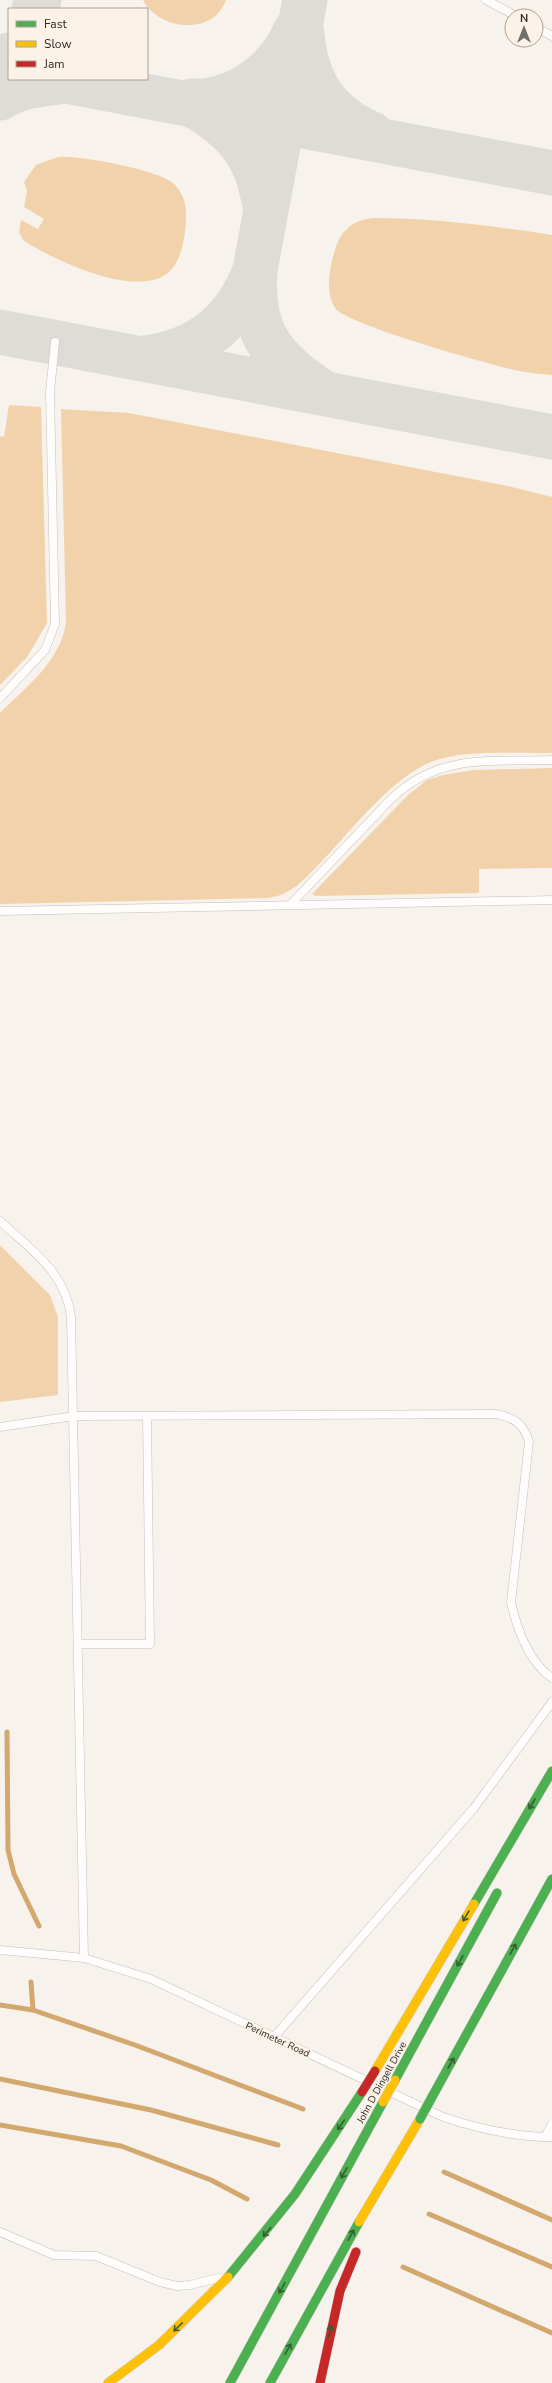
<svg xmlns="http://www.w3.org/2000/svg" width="552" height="2383" font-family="'Nunito Sans',sans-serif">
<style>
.green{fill:#f2d2ab}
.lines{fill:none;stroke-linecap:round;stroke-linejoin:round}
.stream{stroke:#d3a86f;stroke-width:5}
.taxiway{stroke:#dfdcd8;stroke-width:45}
.lane-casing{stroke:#c4c0bb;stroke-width:9}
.fast-casing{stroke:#d1cfcc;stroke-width:10}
.slow-casing{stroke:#d1cfcc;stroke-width:10}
.jam-casing{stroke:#d1cfcc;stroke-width:10}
.lane{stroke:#fefdfc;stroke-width:8}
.fast{stroke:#4caf50;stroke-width:9}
.slow{stroke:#ffc107;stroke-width:9}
.jam{stroke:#c62828;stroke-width:9}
.fast-bridge-casing{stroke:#d1cfcc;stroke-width:10;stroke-linecap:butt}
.slow-bridge-casing{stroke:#d1cfcc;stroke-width:10;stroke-linecap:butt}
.jam-bridge-casing{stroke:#d1cfcc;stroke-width:10;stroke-linecap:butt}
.fast-bridge{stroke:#4caf50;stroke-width:9}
.slow-bridge{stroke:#ffc107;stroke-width:9}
.jam-bridge{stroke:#c62828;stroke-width:9}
.oneway{stroke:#385d35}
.labels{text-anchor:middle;stroke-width:4;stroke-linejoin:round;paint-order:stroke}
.street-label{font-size:10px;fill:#2b2723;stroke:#fcf2e7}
</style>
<rect width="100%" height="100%" fill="#f7f2ec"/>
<!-- green -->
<g class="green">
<path d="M 143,0 L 226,0 C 213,37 158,30 143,0 Z"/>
<path d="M 58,157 C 79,155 160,170 174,184 C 188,198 187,214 185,232 C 183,245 180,261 170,271 C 139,301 53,260 23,240 L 19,232 L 21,220 L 38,229 L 44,219 L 24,207 L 27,191 L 24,182 L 36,165 Z"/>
<path d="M 374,218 C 433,218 493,226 552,235 L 552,375 C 541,374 530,373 519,371 C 491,365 349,325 336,309 C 324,293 330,267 335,250 C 340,231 354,219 374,218 Z"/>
<path d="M 9,405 L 41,407 L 47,623 L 27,657 L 0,685 L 0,436 L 4,437 Z"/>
<path d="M 61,409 L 129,413 L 508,486 L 552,497 L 552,753 C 515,754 465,749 431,762 C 393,777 352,829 324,859 C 307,876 293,895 268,898 L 0,904 L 0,713 C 26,687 61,661 66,622 Z"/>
<path d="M 552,768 L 552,868 L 479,869 L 479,893 L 315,896 L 312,894 L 408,795 L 427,780 L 443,775 L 474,770 Z"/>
<path d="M 0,1245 L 50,1295 L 58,1317 L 58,1395 L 0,1402 Z"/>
</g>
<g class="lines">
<!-- stream -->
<g class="stream">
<path d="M 7,1732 L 8,1850 L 14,1874 L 39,1926"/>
<path d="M 31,1982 L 33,2010"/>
<path d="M 0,2005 L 33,2010 L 135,2045 L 303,2109"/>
<path d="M 0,2079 L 151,2110 L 278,2145"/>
<path d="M 0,2125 L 121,2146 L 211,2180 L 247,2199"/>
<path d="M 444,2172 L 552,2220"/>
<path d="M 429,2214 L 552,2267"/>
<path d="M 403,2267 L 552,2333"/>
</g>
<!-- taxiway -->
<g class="taxiway">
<path d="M 34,9 L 39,0"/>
<path d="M 302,34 C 306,82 327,115 372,134"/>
<path d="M 0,72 L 9,55"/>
<path d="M 55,79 L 552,173"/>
<path d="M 0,98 C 21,85 43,84 67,81"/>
<path d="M 192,101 C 238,102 278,71 296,30"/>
<path d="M 194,106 C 217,119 242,139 253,164 C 260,177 262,194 266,208"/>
<path d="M 255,270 L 305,0"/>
<path d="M 0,332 L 552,437"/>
<path d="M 144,358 C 199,352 236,322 255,270 C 250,331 272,359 321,391"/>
</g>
<!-- lane casing -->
<g class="lane-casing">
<g id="lane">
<path d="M 486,0 L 516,16"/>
<path d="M 536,27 L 552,36"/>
<path d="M 0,698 L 45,650 L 55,624 L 50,392 L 55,342"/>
<path d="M 290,905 L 391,799 C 439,753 491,762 552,760"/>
<path d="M 0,911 L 552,900"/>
<path d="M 0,1221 C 31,1250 66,1272 71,1317 L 84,1958"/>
<path d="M 0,1427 L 74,1416 L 495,1414 C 514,1417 524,1424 529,1442 L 511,1602 C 517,1629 529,1662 552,1678"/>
<path d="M 78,1644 L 150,1644 L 147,1416"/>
<path d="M 0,1950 L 84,1958 L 151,1979 L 443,2117 C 479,2129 513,2137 552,2137"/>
<path d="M 274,2037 L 474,1808 L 552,1702"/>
<path d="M 545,2137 L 552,2124"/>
<path d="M 0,2232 L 54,2255 L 96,2256 L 160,2282 L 177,2286 L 190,2285 L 219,2278"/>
</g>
</g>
<!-- fast casing -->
<g class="fast-casing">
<g id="fast">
<path d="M 474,1904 L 552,1771"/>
<path d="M 395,2080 L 497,1893"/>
<path d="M 432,2097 L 552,1879"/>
<path d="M 228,2277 L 295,2194 L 362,2092"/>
<path d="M 230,2383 L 383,2102"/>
<path d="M 270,2383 L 359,2222"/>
</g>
</g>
<!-- slow casing -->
<g class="slow-casing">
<g id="slow">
<path d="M 375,2071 L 474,1904"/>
<path d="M 359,2222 L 420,2119"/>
<path d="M 108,2383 L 159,2345 L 228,2277"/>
</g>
</g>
<!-- jam casing -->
<g class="jam-casing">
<path id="jam" d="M 320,2383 L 340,2291 L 356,2252"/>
</g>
<!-- lane -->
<use href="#lane" class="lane"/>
<!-- fast -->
<use href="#fast" class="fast"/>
<!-- slow -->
<use href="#slow" class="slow"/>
<!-- jam -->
<use href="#jam" class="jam"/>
<!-- fast-bridge casing -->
<g class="fast-bridge-casing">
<path id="fast-bridge" d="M 420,2119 L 432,2097"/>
</g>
<!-- slow-bridge casing -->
<g class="slow-bridge-casing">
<path id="slow-bridge" d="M 383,2102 L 395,2080"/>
</g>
<!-- jam-bridge casing -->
<g class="jam-bridge-casing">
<path id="jam-bridge" d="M 362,2092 L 375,2071"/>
</g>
<!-- fast-bridge -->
<use href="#fast-bridge" class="fast-bridge"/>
<!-- slow-bridge -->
<use href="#slow-bridge" class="slow-bridge"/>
<!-- jam-bridge -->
<use href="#jam-bridge" class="jam-bridge"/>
</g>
<!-- one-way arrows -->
<defs><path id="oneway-shaft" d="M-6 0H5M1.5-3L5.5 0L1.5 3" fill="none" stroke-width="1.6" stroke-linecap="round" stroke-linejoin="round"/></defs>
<g class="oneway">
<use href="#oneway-shaft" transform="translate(532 1804) rotate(121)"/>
<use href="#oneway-shaft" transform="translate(466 1916) rotate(121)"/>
<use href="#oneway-shaft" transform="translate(513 1949) rotate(-61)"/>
<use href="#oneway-shaft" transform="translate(460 1961) rotate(119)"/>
<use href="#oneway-shaft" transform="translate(451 2063) rotate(-61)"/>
<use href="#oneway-shaft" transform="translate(341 2125) rotate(124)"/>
<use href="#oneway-shaft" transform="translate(344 2173) rotate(119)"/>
<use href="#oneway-shaft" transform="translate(267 2232) rotate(130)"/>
<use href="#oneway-shaft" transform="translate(351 2235) rotate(-61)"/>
<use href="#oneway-shaft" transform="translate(282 2288) rotate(119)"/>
<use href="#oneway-shaft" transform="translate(178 2327) rotate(136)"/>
<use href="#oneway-shaft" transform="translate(330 2331) rotate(-77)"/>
<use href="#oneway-shaft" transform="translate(288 2349) rotate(-61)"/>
</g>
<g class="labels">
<!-- street labels -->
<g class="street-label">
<text transform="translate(278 2039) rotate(25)" y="4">Perimeter Road</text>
<text transform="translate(381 2082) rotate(-61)" y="4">John D Dingell Drive</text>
</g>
</g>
<!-- legend -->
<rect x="8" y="8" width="140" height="72" fill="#fcf2e7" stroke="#a8a199"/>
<rect x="16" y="21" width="20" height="6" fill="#4caf50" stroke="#a8a199"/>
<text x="44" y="28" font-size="12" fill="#2b2723">Fast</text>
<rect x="16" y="41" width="20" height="6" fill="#ffc107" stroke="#a8a199"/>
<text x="44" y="48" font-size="12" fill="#2b2723">Slow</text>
<rect x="16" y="61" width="20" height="6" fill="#c62828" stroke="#a8a199"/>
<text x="44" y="68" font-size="12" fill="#2b2723">Jam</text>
<!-- north arrow -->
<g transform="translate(524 28)"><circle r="19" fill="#fcf2e7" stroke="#a8a199"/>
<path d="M0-3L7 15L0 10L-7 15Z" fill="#726e69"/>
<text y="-6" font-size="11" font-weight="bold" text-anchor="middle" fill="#2b2723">N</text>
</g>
</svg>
